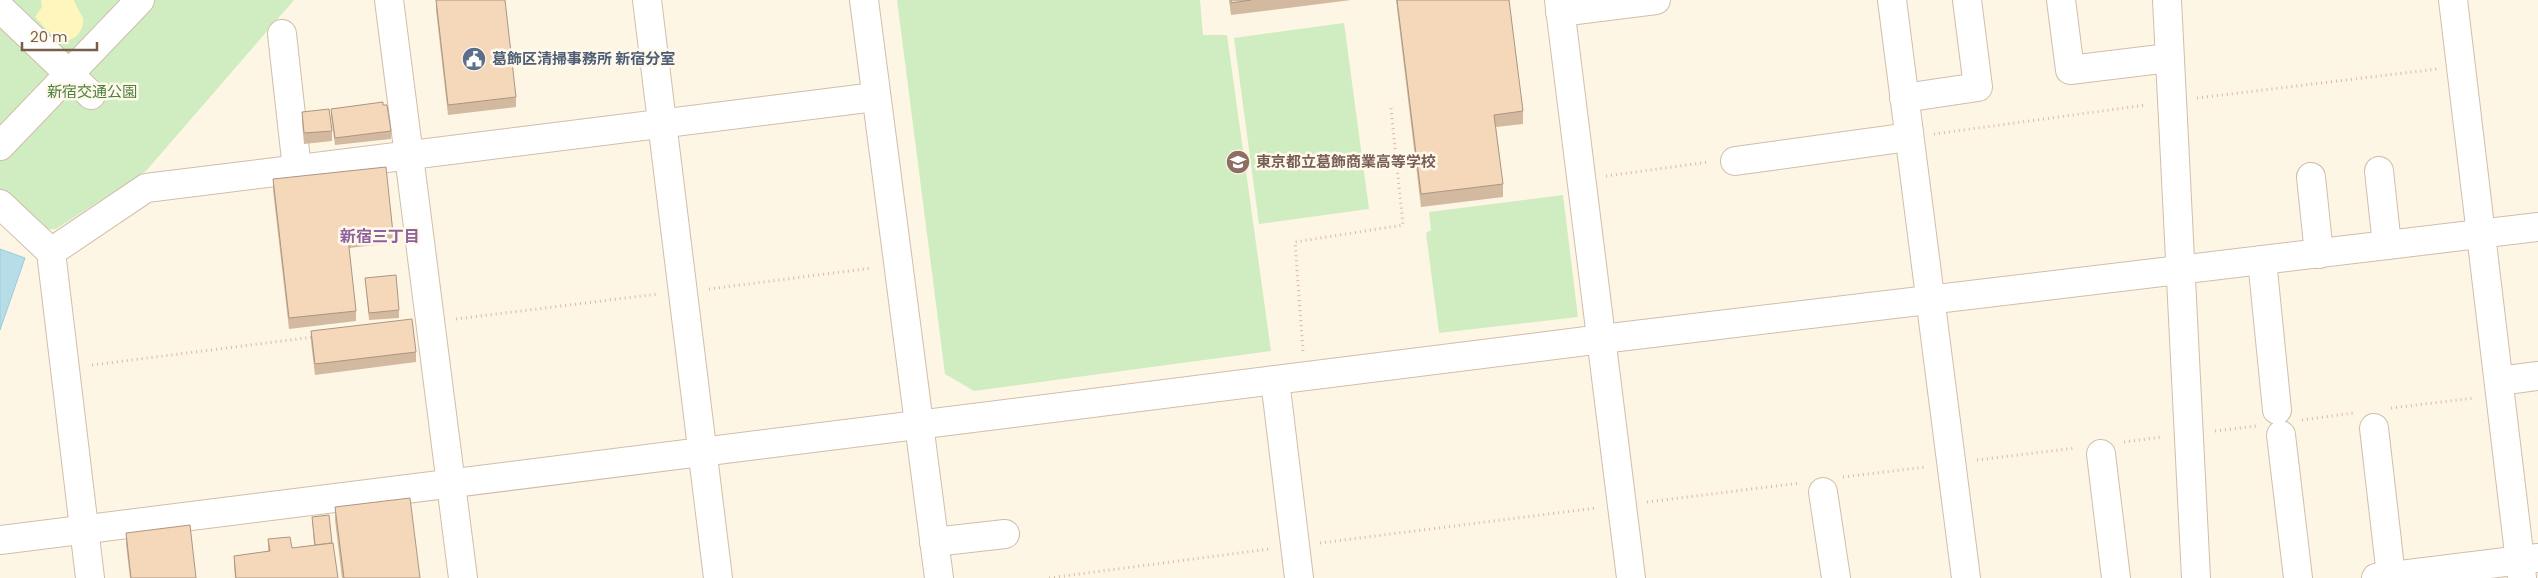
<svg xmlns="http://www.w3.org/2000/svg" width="2538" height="578" font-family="Poppins,'Noto Sans JP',sans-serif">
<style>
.green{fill:#cfedc1}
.sand{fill:#fff6bd}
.water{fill:#b7dde9;stroke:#9cccdb}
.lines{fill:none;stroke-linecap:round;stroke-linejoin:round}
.minor-casing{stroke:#d0beaa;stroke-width:30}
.path{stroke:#daba9d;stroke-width:3;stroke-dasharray:1 4;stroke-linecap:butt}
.minor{stroke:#fff;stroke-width:28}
.wall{fill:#d3b9a0}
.building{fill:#f5d7ba;stroke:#ac9682}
.labels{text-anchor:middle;stroke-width:5;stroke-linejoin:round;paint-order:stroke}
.service-label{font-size:15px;font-weight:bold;fill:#4e5e75;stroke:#fff9ec;text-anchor:start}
.park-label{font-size:15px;fill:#4c7f3f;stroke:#fff9ec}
.education-label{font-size:15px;font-weight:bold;fill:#785e54;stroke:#fff9ec;text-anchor:start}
.neighbourhood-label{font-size:16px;font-weight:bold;fill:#8e629c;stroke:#fff9ec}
</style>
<rect width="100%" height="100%" fill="#fef6e4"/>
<!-- green -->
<g class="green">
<path d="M 0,0 L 294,0 L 146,171 L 56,229 L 42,230 L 0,191 Z"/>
<path d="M 897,0 L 1200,0 L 1203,35 L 1227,35 L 1271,351 L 974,391 L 945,374 Z"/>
<path d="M 1344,23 L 1369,209 L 1259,224 L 1234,38 Z"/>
<path d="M 1563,195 L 1578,317 L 1439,333 L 1426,233 L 1431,230 L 1429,212 Z"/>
</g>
<!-- sand -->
<path class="sand" d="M 41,0 L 74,0 C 76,7 80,11 83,18 C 84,23 82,29 79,33 C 64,52 45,28 35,17 L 42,7 Z"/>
<!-- water -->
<path class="water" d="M 0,249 L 25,258 L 0,330 Z"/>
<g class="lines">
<!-- minor casing -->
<g class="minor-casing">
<g id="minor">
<path d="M 389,0 L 463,578"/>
<path d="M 647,0 L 718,578"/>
<path d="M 864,0 L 939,578"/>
<path d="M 1559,0 L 1631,578"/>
<path d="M 1892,0 L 1966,578"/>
<path d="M 2061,0 L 2070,70 L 2169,58"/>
<path d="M 2167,0 L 2196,578"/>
<path d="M 2453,0 L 2522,578"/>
<path d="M 0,8 L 91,95"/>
<path d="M 1560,12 L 1656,0"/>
<path d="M 282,34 L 297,169"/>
<path d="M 1904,98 L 1978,87 L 1967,0"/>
<path d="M 0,146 L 140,0"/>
<path d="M 1735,161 L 1909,137"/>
<path d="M 2379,171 L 2387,245"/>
<path d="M 2311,177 L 2319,254"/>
<path d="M 0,204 L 51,252 L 90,578"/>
<path d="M 51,252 L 146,188 L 875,97"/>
<path d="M 2262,260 L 2277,410"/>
<path d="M 1275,380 L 1299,578"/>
<path d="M 2499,381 L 2538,376"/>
<path d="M 2374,428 L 2391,576"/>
<path d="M 2281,435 L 2298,578"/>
<path d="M 2101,454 L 2116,578"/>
<path d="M 1823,492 L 1836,578"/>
<path d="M 0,540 L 1602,339 L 2538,227"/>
<path d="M 934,542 L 1005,534"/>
<path d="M 2376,578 L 2538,558"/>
</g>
</g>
<!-- path -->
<g class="path">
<path d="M 2197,98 L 2437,69"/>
<path d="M 1934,134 L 2146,105"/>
<path d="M 1606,176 L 1709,162"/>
<path d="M 709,289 L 872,268"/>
<path d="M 456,319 L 658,294"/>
<path d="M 1303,351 L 1295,242 L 1403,225 L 1391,108"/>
<path d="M 92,365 L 314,337"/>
<path d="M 2391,408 L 2475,398"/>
<path d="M 2302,420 L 2353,413"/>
<path d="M 2215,431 L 2256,426"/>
<path d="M 2124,442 L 2162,437"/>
<path d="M 1977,460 L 2075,448"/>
<path d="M 1843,477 L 1926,467"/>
<path d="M 1647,502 L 1800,483"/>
<path d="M 1320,543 L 1596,508"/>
<path d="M 1049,578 L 1269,549"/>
</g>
<!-- minor -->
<use href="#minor" class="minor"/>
</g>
<!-- wall -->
<g class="wall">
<path d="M 436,0 L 516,97 L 516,107 L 448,115 L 436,10 Z"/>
<path d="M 1229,0 L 1351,0 L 1231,15 Z"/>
<path d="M 1396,0 L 1509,0 L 1523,111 L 1523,124 L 1496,127 L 1503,184 L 1503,197 L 1421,207 Z"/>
<path d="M 383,105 L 391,131 L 391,139 L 335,145 L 331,116 L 331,109 Z"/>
<path d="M 302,112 L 332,131 L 332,141 L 304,144 L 302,122 Z"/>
<path d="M 273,179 L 393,233 L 393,243 L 349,248 L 356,311 L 356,321 L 289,329 L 273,190 Z"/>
<path d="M 365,278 L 399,310 L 399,318 L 369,320 Z"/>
<path d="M 311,331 L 416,352 L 416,362 L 315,375 L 311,342 Z"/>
<path d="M 335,507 L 420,578 L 342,578 L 335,520 Z"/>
<path d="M 312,517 L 332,543 L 338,578 L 235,578 L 234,566 L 234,556 L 268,551 L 268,539 L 292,548 L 314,545 Z"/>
<path d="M 126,533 L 196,578 L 130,578 L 126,544 Z"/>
</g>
<!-- building -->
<g class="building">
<path d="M 436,0 L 505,0 L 516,97 L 448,105 Z"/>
<path d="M 1231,0 L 1251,0 L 1231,3 Z"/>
<path d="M 1397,0 L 1509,0 L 1523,111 L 1494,115 L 1503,184 L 1421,194 Z"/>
<path d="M 383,102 L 383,105 L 387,105 L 391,131 L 335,138 L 331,109 Z"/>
<path d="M 329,109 L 332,131 L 304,133 L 302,112 Z"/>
<path d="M 386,167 L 393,233 L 348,238 L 356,311 L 289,318 L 273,179 Z"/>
<path d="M 396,275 L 399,310 L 369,313 L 365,278 Z"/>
<path d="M 412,319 L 416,352 L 315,364 L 311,331 Z"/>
<path d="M 410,498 L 420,578 L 344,578 L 335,507 Z"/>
<path d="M 329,515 L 332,543 L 315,545 L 312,517 Z"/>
<path d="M 190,525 L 196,578 L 131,578 L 126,533 Z"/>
<path d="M 290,537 L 292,548 L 333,543 L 338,578 L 236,578 L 234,556 L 270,551 L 268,539 Z"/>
</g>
<!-- icons -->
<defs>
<g id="civic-disc" transform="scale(1.25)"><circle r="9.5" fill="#5c6f8a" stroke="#fff9ec"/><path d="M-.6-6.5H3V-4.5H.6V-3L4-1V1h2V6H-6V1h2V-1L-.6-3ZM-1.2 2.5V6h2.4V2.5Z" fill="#fff"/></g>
<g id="school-disc" transform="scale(1.25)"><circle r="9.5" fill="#8d6e63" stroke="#fff9ec"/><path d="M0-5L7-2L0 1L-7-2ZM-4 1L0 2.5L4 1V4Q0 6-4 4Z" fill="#fff"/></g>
</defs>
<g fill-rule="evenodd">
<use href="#civic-disc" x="474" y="59"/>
<use href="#school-disc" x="1238" y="162"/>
</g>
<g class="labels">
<!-- service labels -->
<g class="service-label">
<text x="492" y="64">葛飾区清掃事務所 新宿分室</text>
</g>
<!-- park labels -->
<g class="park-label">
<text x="92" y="97">新宿交通公園</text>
</g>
<!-- education labels -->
<g class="education-label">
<text x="1256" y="167">東京都立葛飾商業高等学校</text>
</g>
<!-- neighbourhood labels -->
<g class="neighbourhood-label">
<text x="380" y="242">新宿三丁目</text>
</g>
</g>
<!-- scale -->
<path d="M22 42v8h75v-8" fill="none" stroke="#785d48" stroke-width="2.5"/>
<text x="30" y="42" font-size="15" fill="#785d48" stroke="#fff9ec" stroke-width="4" paint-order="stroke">20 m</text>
</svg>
